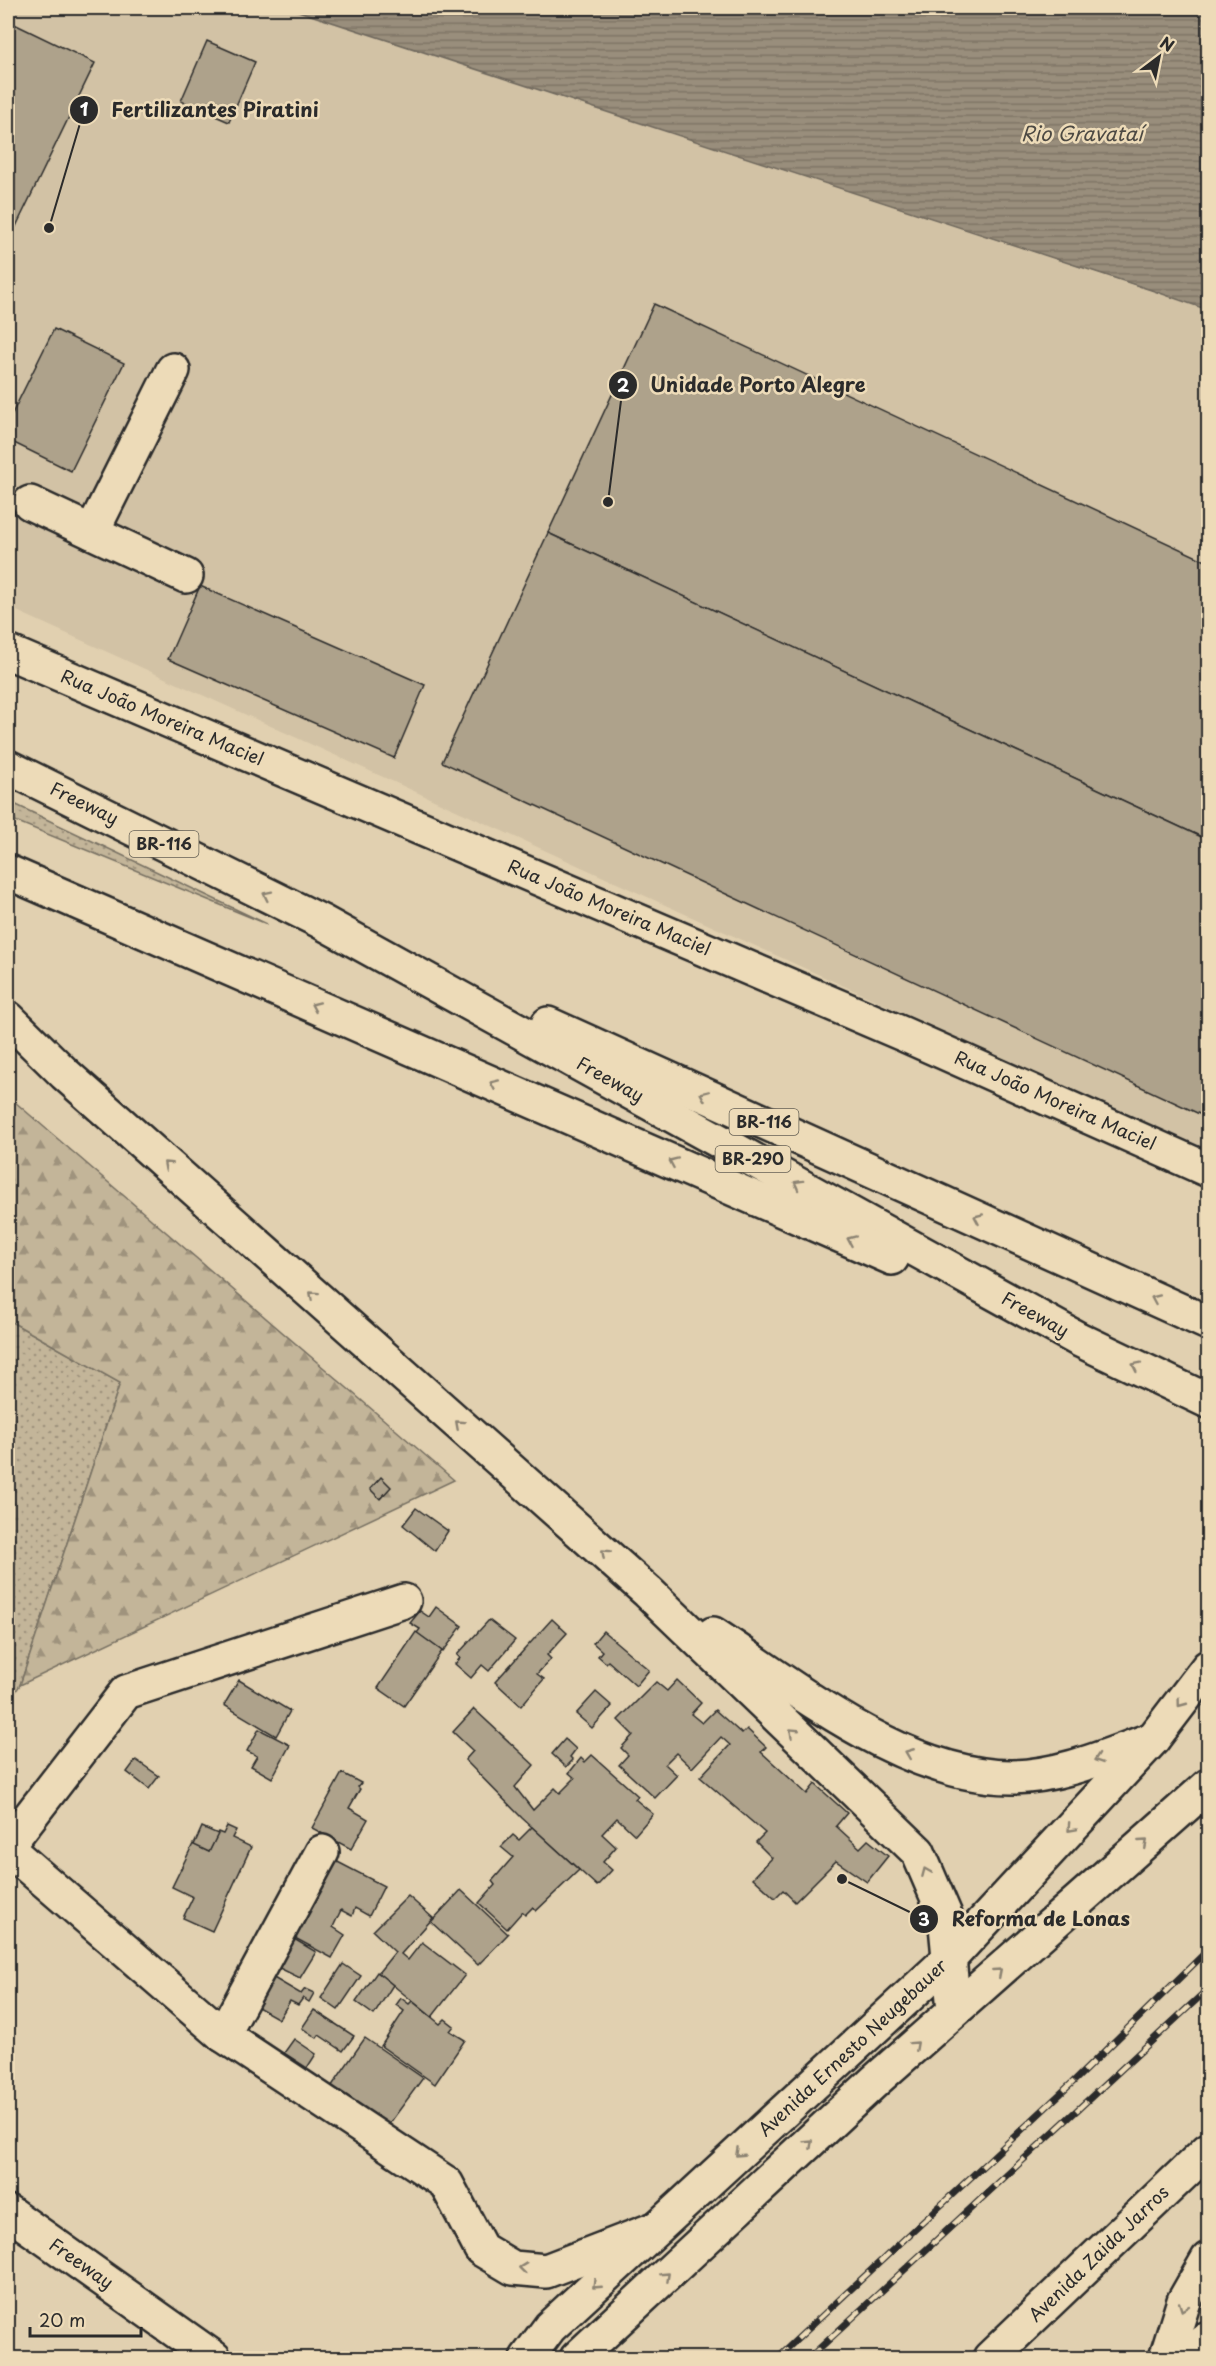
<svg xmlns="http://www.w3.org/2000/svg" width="1216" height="2366" font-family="'Playpen Sans',sans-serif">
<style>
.built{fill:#d2c2a5}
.grass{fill:url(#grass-dots);stroke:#777062;stroke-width:1.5}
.forest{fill:url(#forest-firs);stroke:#777062;stroke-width:1.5}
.water{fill:url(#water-rules);stroke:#6d665b;stroke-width:1.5}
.building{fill:#aea28b;stroke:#2b2b2b;stroke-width:1.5}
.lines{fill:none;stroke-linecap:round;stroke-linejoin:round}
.minor-casing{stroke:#2b2b2b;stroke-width:38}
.major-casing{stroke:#2b2b2b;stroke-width:38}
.highway-casing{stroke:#2b2b2b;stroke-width:38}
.minor{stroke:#eddbb8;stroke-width:33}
.major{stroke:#eddbb8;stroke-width:33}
.highway{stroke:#eddbb8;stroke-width:33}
.rail-casing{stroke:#2b2b2b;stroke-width:7}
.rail{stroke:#eddbb8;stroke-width:4.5;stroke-dasharray:14;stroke-linecap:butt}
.oneway{stroke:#8c8372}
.labels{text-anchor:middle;stroke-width:5;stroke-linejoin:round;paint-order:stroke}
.shield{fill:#eddbb8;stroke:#656055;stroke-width:1.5}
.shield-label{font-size:16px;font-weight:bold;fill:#2b2b2b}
.street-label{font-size:18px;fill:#2b2b2b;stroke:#eddbb8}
.water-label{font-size:20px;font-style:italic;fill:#4c4943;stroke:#eddbb8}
.leader{fill:none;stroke:#2b2b2b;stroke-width:2}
.callout-dot{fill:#2b2b2b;stroke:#eddbb8;stroke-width:2}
.mark-label{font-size:18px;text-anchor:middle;font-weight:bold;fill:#fff}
.callout-label{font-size:20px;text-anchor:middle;font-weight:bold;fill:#2b2b2b;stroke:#eddbb8;stroke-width:5;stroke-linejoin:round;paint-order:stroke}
</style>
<defs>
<pattern id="grass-dots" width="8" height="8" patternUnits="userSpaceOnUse" patternTransform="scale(1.5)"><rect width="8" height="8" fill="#c3b599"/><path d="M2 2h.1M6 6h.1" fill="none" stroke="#9f937d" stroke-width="1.8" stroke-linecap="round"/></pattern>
<pattern id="forest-firs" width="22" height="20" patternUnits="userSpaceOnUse" patternTransform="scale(1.5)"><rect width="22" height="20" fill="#c3b599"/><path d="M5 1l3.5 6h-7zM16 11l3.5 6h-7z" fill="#9f937d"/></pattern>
<pattern id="water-rules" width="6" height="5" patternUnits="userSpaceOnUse" patternTransform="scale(1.5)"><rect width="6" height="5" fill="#998e7b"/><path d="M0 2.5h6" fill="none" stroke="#7d7465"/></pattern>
</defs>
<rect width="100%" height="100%" fill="#e1d0b0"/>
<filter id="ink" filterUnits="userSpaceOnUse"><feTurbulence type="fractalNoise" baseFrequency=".0167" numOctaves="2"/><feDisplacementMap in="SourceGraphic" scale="12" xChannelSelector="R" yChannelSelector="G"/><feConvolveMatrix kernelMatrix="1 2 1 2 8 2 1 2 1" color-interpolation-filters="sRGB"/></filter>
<g filter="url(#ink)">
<!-- built -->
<path class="built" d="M 8,8 L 289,8 L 1208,310 L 1208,1151 L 8,607 Z"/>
<!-- grass -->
<g class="grass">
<path d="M 8,801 L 267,924 L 8,818 Z"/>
<path d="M 8,1320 L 120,1383 L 20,1685 L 8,1703 Z"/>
</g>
<!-- forest -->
<path class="forest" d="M 8,1096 L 454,1480 L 20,1685 L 120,1383 L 8,1320 Z"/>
<!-- water -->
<path class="water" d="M 289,8 L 1208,8 L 1208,310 L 1154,291 Z"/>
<!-- building -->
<g class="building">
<path d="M 8,21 L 95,63 L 8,243 Z"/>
<path d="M 207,41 L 255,62 L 229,122 L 181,101 Z"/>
<path d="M 654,304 L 1208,562 L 1208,840 L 548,533 Z"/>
<path d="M 54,329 L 124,363 L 71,471 L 8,440 L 8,422 Z"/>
<path d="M 548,533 L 1208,840 L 1208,1118 L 442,762 Z"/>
<path d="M 200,586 L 425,685 L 394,758 L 168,659 Z"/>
<path d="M 381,1477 L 391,1487 L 380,1499 L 370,1489 Z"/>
<path d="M 416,1508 L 448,1531 L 435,1551 L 403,1525 Z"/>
<path d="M 436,1607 L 462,1626 L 443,1652 L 417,1633 L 420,1629 L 410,1623 L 420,1611 L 429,1617 Z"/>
<path d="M 552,1619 L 567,1633 L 547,1655 L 551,1659 L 537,1674 L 544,1679 L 521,1706 L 495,1682 Z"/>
<path d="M 489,1620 L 515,1640 L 489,1671 L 482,1665 L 471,1678 L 455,1664 L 460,1658 L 457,1655 Z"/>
<path d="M 603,1631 L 649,1670 L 636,1686 L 608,1661 L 606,1663 L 598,1656 L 602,1651 L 593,1643 Z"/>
<path d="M 416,1632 L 442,1651 L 404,1706 L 378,1688 Z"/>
<path d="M 239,1680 L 290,1711 L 276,1736 L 224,1705 Z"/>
<path d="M 677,1680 L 701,1703 L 691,1714 L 702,1723 L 715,1710 L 742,1734 L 747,1729 L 766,1747 L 761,1752 L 807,1794 L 815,1784 L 847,1813 L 836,1826 L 860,1848 L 868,1840 L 888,1856 L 867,1882 L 836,1861 L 795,1902 L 783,1890 L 775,1898 L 753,1878 L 772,1858 L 756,1842 L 765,1833 L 700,1777 L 730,1745 L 721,1737 L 692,1768 L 676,1753 L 665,1764 L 677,1775 L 655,1798 L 619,1765 L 628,1755 L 621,1748 L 633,1735 L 618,1720 L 656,1682 L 667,1691 Z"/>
<path d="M 596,1692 L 612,1706 L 592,1728 L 576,1714 Z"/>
<path d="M 474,1709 L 534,1765 L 515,1787 L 533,1810 L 555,1788 L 560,1793 L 575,1778 L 569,1773 L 581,1758 L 585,1762 L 592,1755 L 638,1796 L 635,1799 L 653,1814 L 635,1835 L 617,1818 L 602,1834 L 616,1847 L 603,1862 L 612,1870 L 597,1886 L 522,1818 L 465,1760 L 473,1751 L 453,1732 Z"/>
<path d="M 259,1729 L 290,1745 L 272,1778 L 251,1766 L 257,1756 L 247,1751 Z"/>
<path d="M 565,1739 L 576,1749 L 570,1757 L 573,1760 L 566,1767 L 552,1754 Z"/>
<path d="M 136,1760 L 159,1776 L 149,1789 L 127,1772 Z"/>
<path d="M 342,1773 L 361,1783 L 358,1787 L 360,1789 L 349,1808 L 368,1819 L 351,1849 L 312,1828 Z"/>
<path d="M 227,1826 L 236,1830 L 232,1838 L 251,1847 L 212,1931 L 183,1918 L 193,1897 L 172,1887 L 193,1844 L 209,1852 L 218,1832 L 223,1834 Z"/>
<path d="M 202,1827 L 218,1834 L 209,1852 L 194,1845 Z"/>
<path d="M 532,1827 L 579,1870 L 536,1911 L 533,1907 L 525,1915 L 522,1912 L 507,1929 L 479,1903 L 495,1885 L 492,1881 L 513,1857 L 501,1847 L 513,1835 L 519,1840 Z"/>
<path d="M 330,1858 L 384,1886 L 369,1916 L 355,1908 L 352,1916 L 341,1910 L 333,1927 L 345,1935 L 332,1958 L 282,1931 Z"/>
<path d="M 461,1890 L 508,1934 L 478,1965 L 431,1922 Z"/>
<path d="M 408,1896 L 433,1918 L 401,1954 L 408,1960 L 422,1942 L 465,1975 L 432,2017 L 378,1973 L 395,1952 L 373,1931 Z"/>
<path d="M 289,1936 L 316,1952 L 300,1978 L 273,1965 Z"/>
<path d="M 343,1964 L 361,1976 L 338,2010 L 321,1998 Z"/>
<path d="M 377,1972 L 393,1985 L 374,2015 L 356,2002 Z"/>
<path d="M 272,1977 L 301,1994 L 305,1989 L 314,1993 L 309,2002 L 303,1998 L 298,2005 L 290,2001 L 279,2019 L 256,2006 Z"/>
<path d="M 401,1998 L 409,2004 L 412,2001 L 440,2024 L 445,2019 L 454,2026 L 450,2031 L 465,2040 L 435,2084 L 381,2046 L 404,2011 L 396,2005 Z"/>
<path d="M 314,2010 L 354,2036 L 343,2051 L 319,2035 L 317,2038 L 302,2028 Z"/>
<path d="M 365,2038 L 423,2078 L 387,2127 L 331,2087 Z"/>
<path d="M 294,2039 L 316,2054 L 307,2068 L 284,2053 Z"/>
</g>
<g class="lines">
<!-- minor casing -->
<g class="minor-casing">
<g id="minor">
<path d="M 30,503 L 186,576"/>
<path d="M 92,532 L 173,370"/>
<path d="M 8,652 L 903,1034 L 1208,1170"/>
<path d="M 8,1845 L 126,1692 L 404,1601"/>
<path d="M 8,1849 L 223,2035 L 446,2183 L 481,2249 L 513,2268 L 546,2271 L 655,2229"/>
<path d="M 223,2035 L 322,1852"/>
</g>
</g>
<!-- major casing -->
<g class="major-casing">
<g id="major">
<path d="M 527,2358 L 550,2327 L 948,1960 L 1153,1739 L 1208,1667"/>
<path d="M 577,2358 L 876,2080 L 1208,1786"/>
</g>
</g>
<!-- highway casing -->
<g class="highway-casing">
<g id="highway">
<path d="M 8,767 L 320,921 L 1078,1339 L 1208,1401"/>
<path d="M 8,872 L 892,1258"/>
<path d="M 8,1018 L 65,1074 L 648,1592 L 918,1852 L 945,1915 L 954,2010"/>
<path d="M 548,1024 L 1208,1323"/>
<path d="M 713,1634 C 799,1690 906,1778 1013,1777 C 1062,1776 1108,1755 1153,1739"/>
<path d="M 8,2212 L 214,2358"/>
<path d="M 990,2358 L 1208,2150"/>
<path d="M 1166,2358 L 1184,2301 L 1208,2259"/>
<path d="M 1184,2358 L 1208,2338"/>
</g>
</g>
<!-- minor -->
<use href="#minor" class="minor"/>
<!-- major -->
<use href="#major" class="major"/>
<!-- highway -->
<use href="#highway" class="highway"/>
<!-- rail casing -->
<g class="rail-casing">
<g id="rail">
<path d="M 777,2358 L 1073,2082 L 1208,1950"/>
<path d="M 809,2358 L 1208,1989"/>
</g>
</g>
<!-- rail -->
<use href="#rail" class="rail"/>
</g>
<!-- one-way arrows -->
<defs><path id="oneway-chevron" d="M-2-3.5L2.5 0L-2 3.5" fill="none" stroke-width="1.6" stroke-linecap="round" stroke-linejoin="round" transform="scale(1.5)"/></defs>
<g class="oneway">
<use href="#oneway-chevron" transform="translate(267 895) rotate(-154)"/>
<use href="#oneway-chevron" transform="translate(315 1006) rotate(-156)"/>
<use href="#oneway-chevron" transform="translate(494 1084) rotate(-156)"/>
<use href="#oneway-chevron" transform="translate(704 1095) rotate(-156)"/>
<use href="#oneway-chevron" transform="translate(673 1162) rotate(-156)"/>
<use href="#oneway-chevron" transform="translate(167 1165) rotate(-138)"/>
<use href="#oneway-chevron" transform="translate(798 1184) rotate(-151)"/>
<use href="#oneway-chevron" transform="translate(978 1218) rotate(-156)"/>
<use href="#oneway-chevron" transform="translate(851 1240) rotate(-156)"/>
<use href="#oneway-chevron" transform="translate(313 1295) rotate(-138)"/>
<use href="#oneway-chevron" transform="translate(1155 1299) rotate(-156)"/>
<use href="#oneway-chevron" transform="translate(1136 1366) rotate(-154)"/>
<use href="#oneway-chevron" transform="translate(459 1424) rotate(-138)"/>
<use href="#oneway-chevron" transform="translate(605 1553) rotate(-138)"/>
<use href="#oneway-chevron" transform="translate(1181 1703) rotate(127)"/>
<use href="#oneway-chevron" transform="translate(793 1732) rotate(-136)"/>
<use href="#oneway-chevron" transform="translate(909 1753) rotate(-158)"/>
<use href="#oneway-chevron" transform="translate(1098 1759) rotate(161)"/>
<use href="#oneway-chevron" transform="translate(1071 1828) rotate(133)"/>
<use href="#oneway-chevron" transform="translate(1144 1843) rotate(-41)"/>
<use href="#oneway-chevron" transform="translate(926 1872) rotate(-113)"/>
<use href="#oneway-chevron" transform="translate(998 1972) rotate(-41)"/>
<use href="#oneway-chevron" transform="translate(915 2045) rotate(-42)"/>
<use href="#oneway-chevron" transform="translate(809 2143) rotate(-43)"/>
<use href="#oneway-chevron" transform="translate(739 2153) rotate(137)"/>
<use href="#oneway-chevron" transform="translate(523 2268) rotate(-173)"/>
<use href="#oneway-chevron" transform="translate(666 2276) rotate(-43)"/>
<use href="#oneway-chevron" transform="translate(596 2285) rotate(137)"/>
<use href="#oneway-chevron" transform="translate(1183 2307) rotate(110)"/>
</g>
</g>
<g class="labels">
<!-- shield labels -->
<g class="shield">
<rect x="129.5" y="831" width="69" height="26" rx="4.5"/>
<rect x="729.5" y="1109" width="69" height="26" rx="4.5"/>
<rect x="715.5" y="1146" width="75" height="26" rx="4.5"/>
</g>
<g class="shield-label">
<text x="164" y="850">BR-116</text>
<text x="764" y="1128">BR-116</text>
<text x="753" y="1165">BR-290</text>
</g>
<!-- street labels -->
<g class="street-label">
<text transform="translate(162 718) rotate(23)" y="6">Rua João Moreira Maciel</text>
<text transform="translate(84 804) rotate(26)" y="6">Freeway</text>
<text transform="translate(609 908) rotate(23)" y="6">Rua João Moreira Maciel</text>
<text transform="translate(610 1080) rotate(29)" y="6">Freeway</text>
<text transform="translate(1055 1101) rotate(24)" y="6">Rua João Moreira Maciel</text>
<text transform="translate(1035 1315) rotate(29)" y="6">Freeway</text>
<text transform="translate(853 2048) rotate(-43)" y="6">Avenida Ernesto Neugebauer</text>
<text transform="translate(1099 2254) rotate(-44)" y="6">Avenida Zaida Jarros</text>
<text transform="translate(81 2264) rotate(35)" y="6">Freeway</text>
</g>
<!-- water labels -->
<g class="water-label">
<text x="1082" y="141">Rio Gravataí</text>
</g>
</g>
<!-- callouts -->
<path class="leader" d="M49 228L84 110M608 502L623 385M842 1879L924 1919"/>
<g class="callout-dot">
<circle cx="49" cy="228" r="6"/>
<circle cx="608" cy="502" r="6"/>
<circle cx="842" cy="1879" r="6"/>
<circle cx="84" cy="110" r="15"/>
<circle cx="623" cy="385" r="15"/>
<circle cx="924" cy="1919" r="15"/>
</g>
<g class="mark-label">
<text x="84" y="116">1</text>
<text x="623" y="392">2</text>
<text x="924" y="1926">3</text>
</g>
<g class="callout-label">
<text x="215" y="117">Fertilizantes Piratini</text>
<text x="758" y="392">Unidade Porto Alegre</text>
<text x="1041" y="1926">Reforma de Lonas</text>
</g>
<!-- margin -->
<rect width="1216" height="2366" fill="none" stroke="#eddbb8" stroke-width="30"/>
<rect x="15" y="15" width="1186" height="2336" fill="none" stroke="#2b2b2b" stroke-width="2" filter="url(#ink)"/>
<!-- north arrow -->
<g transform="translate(1159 57) rotate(32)" stroke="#eddbb8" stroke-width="4.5" paint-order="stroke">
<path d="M0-4.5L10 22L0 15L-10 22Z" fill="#2b2b2b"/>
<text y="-9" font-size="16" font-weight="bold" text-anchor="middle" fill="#2b2b2b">N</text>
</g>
<!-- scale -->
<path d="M30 2327v9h111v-9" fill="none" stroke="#2b2b2b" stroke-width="3"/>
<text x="39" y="2327" font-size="18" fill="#2b2b2b" stroke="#eddbb8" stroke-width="4.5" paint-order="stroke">20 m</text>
</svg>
